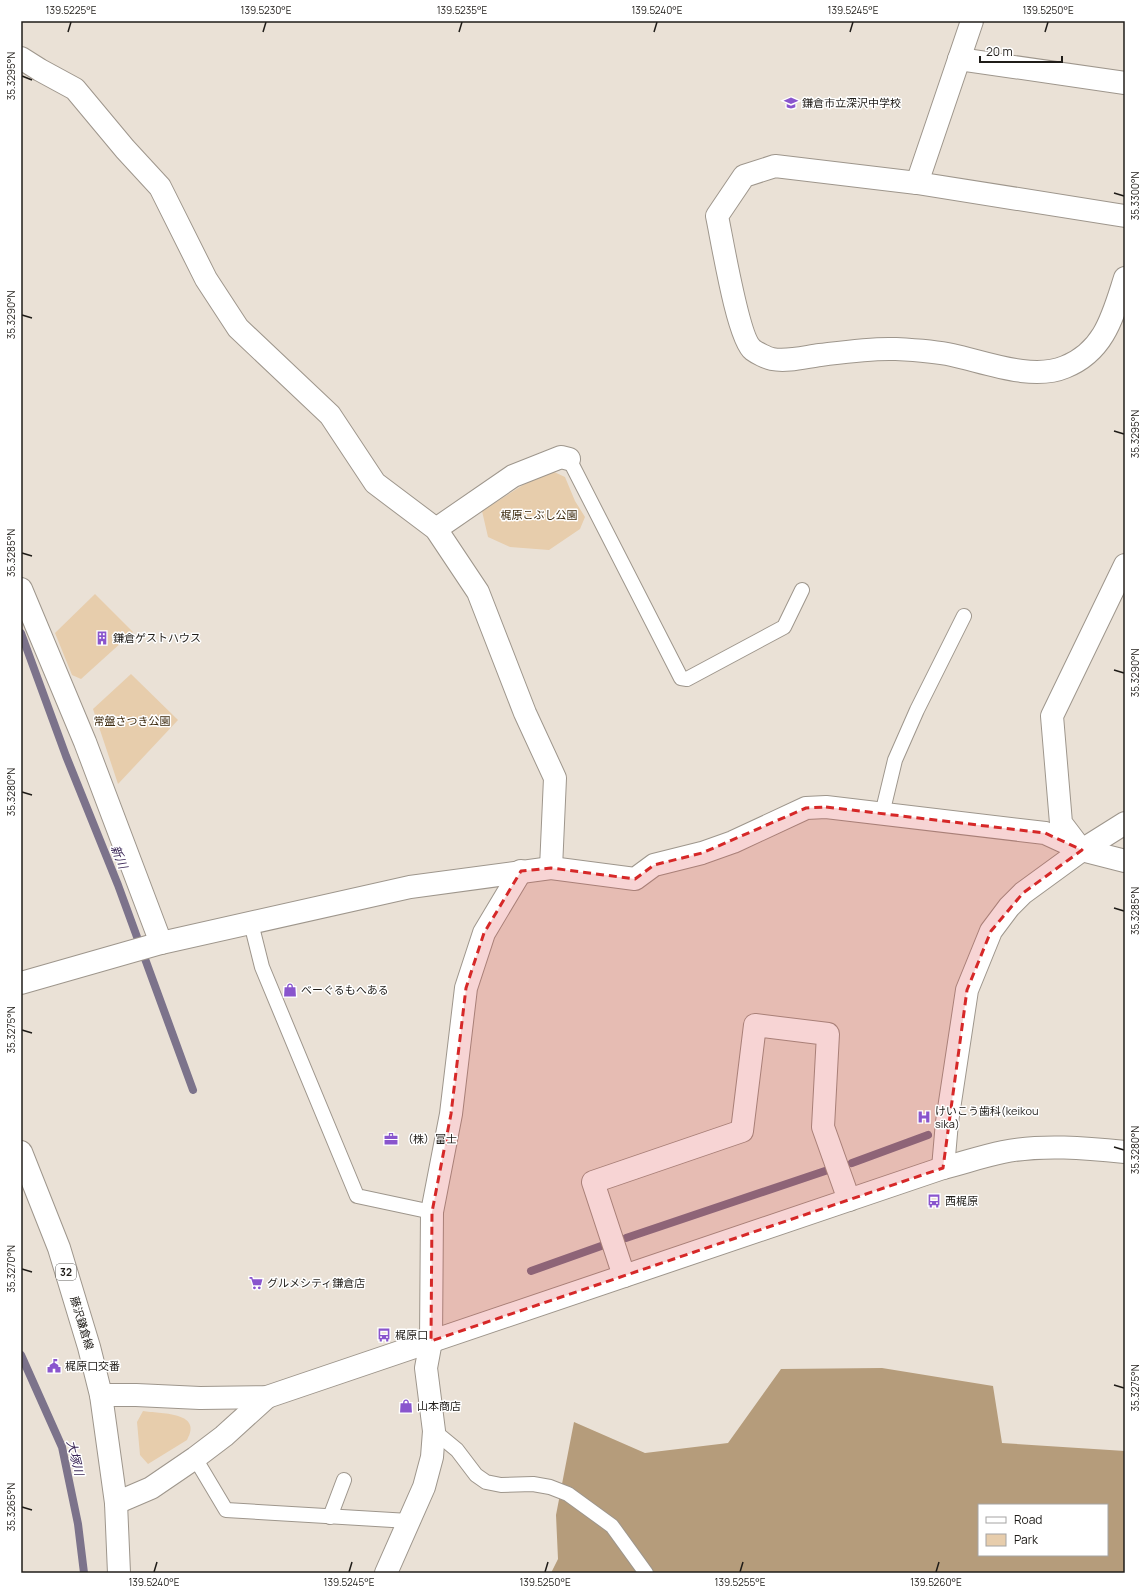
<svg xmlns="http://www.w3.org/2000/svg" width="1146" height="1594" font-family="Manrope,'Noto Sans JP',sans-serif">
<style>
.green{fill:#e7cdac}
.forest{fill:#b59c7b;fill-rule:evenodd}
.lines{fill:none;stroke-linecap:round;stroke-linejoin:round}
.stream{stroke:#7c738b;stroke-width:8}
.service-casing{stroke:#9e968c;stroke-width:16}
.minor-casing{stroke:#9e968c;stroke-width:24}
.tertiary-casing{stroke:#9e968c;stroke-width:24}
.primary-casing{stroke:#9e968c;stroke-width:24}
.service{stroke:#fff;stroke-width:14}
.minor{stroke:#fff;stroke-width:22}
.tertiary{stroke:#fff;stroke-width:22}
.primary{stroke:#fff;stroke-width:22}
.marked{fill:#d62828;fill-opacity:0.2;stroke:#d62828;stroke-width:3;stroke-dasharray:8 5;stroke-linejoin:round}
.ticks{fill:none;stroke:#1f1c18;stroke-width:1.5}
.labels{text-anchor:middle;stroke-width:3;stroke-linejoin:round;paint-order:stroke}
.shield{fill:#fff;stroke:#62605d;stroke-width:1}
.shield-label{font-size:10px;font-weight:bold;fill:#1f1c18}
.poi-label{font-size:11px;fill:#1f1c18;stroke:#fff;text-anchor:start}
.park-label{font-size:11px;fill:#3c290d;stroke:#fff}
.street-label{font-size:11px;fill:#1f1c18;stroke:#fff}
.water-label{font-size:12px;font-style:italic;fill:#3b2757;stroke:#fff}
.neatline{fill:none;stroke:#1f1c18;stroke-width:1.5}
.ticks-label{font-size:10px;text-anchor:middle;fill:#1f1c18}
</style>
<rect width="100%" height="100%" fill="#eae1d6"/>
<!-- green -->
<g class="green">
<path d="M 552,471 L 565,477 L 575,501 L 585,517 L 580,529 L 549,550 L 510,547 L 488,537 L 482,511 L 523,485 Z"/>
<path d="M 95,594 L 133,632 L 81,679 L 72,675 L 55,633 Z"/>
<path d="M 131,674 L 178,720 L 118,784 L 93,709 Z"/>
<path d="M 143,1411 C 159,1414 204,1411 187,1440 L 148,1464 L 140,1455 L 137,1422 Z"/>
</g>
<!-- forest -->
<path class="forest" d="M 882,1368 L 993,1386 L 1002,1443 L 1125,1451 L 1125,1573 L 551,1573 L 558,1559 L 556,1515 L 574,1422 L 645,1453 L 728,1443 L 781,1369 ZM 979,1505 L 1107,1505 L 1107,1555 L 979,1555 Z"/>
<g class="lines">
<!-- stream -->
<g class="stream">
<path d="M 21,633 L 66,756 L 118,885 L 193,1090"/>
<path d="M 852,1163 L 928,1135"/>
<path d="M 626,1238 L 828,1170"/>
<path d="M 531,1271 L 604,1245"/>
<path d="M 21,1355 L 62,1447 L 78,1524 L 84,1573"/>
</g>
<!-- service casing -->
<g class="service-casing">
<g id="service">
<path d="M 569,459 L 681,678 L 687,679 L 784,627 L 802,590"/>
<path d="M 882,814 L 895,760 L 917,710 L 964,616"/>
<path d="M 251,923 L 262,967 L 357,1196 L 432,1212"/>
<path d="M 434,1431 L 457,1450 L 476,1475 L 486,1482 L 501,1485 L 533,1484 L 550,1487 L 568,1494 L 612,1526 L 646,1573"/>
<path d="M 195,1458 L 226,1510 L 409,1521"/>
<path d="M 330,1517 L 344,1480"/>
</g>
</g>
<!-- minor casing -->
<g class="minor-casing">
<g id="minor">
<path d="M 21,58 L 40,70 L 75,89 L 125,149 L 160,187 L 206,279 L 238,328 L 330,415 L 375,483 L 436,529 L 478,592 L 525,713 L 555,778 L 551,868"/>
<path d="M 959,59 L 1125,83"/>
<path d="M 917,183 L 972,21"/>
<path d="M 1125,216 L 917,183 L 775,166 L 744,176 L 717,216 C 722,239 738,339 753,350 C 757,353 767,358 772,359 C 787,362 805,357 820,355 C 844,352 871,348 895,349 C 914,350 934,351 952,355 C 985,362 1032,381 1065,367 C 1105,351 1113,315 1125,278"/>
<path d="M 436,529 L 513,476 L 561,457 L 569,459"/>
<path d="M 21,589 L 85,742 L 161,943"/>
<path d="M 1080,848 L 1061,823 L 1052,716 L 1125,565"/>
<path d="M 21,983 L 161,943 L 410,887 L 551,868 L 635,879 L 654,865 L 702,853 L 733,842 L 806,808 L 826,807 L 1045,833 L 1082,850 L 1125,861"/>
<path d="M 943,1168 L 947,1122 L 967,990 L 991,931 L 1009,907 L 1023,893 L 1082,850 L 1125,823"/>
<path d="M 624,1276 L 593,1182 L 742,1131 L 755,1025 L 828,1034 L 823,1127 L 849,1200"/>
<path d="M 386,1573 L 424,1487 L 432,1457 L 434,1431 L 426,1368 L 431,1341 L 432,1212 L 451,1114 L 466,988 L 484,933 L 521,871"/>
</g>
</g>
<!-- tertiary casing -->
<g class="tertiary-casing">
<g id="tertiary">
<path d="M 101,1395 L 136,1395 L 200,1398 L 267,1397 L 943,1168 C 963,1163 983,1156 1003,1152 C 1041,1144 1087,1148 1125,1152"/>
<path d="M 116,1503 L 151,1488 L 195,1458 L 224,1436 L 267,1397"/>
</g>
</g>
<!-- primary casing -->
<g class="primary-casing">
<path id="primary" d="M 21,1152 L 59,1248 L 89,1347 L 101,1395 L 116,1503 L 119,1573"/>
</g>
<!-- service -->
<use href="#service" class="service"/>
<!-- minor -->
<use href="#minor" class="minor"/>
<!-- tertiary -->
<use href="#tertiary" class="tertiary"/>
<!-- primary -->
<use href="#primary" class="primary"/>
</g>
<!-- marked area -->
<path class="marked" d="M 826,807 L 1045,833 L 1082,850 L 1023,893 L 991,931 L 967,990 L 943,1168 L 431,1341 L 432,1212 L 451,1114 L 466,988 L 484,933 L 521,871 L 551,868 L 635,879 L 654,865 L 702,853 L 806,808 Z"/>
<!-- ticks -->
<path class="ticks" d="M 68,32 L 71,22M 263,32 L 266,22M 459,32 L 462,22M 654,32 L 657,22M 850,32 L 853,22M 1045,32 L 1048,22M 22,76 L 32,80M 1114,193 L 1124,196M 22,315 L 32,318M 1114,431 L 1124,434M 22,553 L 32,556M 1114,670 L 1124,673M 22,792 L 32,795M 1114,908 L 1124,911M 22,1030 L 32,1033M 1114,1147 L 1124,1150M 22,1269 L 32,1272M 1114,1385 L 1124,1388M 22,1507 L 32,1510M 154,1572 L 157,1562M 349,1572 L 352,1562M 545,1572 L 548,1562M 740,1572 L 743,1562M 936,1572 L 939,1562"/>
<!-- icons -->
<defs>
<g id="school-bare" transform="scale(1.08)"><path d="M0-5L7-2L0 1L-7-2ZM-4 1L0 2.5L4 1V4Q0 6-4 4Z" fill="#8955cd" stroke="#fff" stroke-width="2.5" paint-order="stroke"/></g>
<g id="building-bare" transform="scale(1.08)"><path d="M-4-6H4V6H1V3H-1V6H-4ZM-2.5-4.3h1.7v1.8h-1.7ZM.8-4.3h1.7v1.8H.8ZM-2.5-1h1.7V.8h-1.7ZM.8-1h1.7V.8H.8Z" fill="#8955cd" stroke="#fff" stroke-width="2.5" paint-order="stroke"/></g>
<g id="shop-bare" transform="scale(1.08)"><path d="M-5-2.5h2.3a2.7 3.5 0 0 1 5.4 0H5L5.5 6h-11ZM-1.5-2.5h3a1.5 2.3 0 0 0-3 0Z" fill="#8955cd" stroke="#fff" stroke-width="2.5" paint-order="stroke"/></g>
<g id="hospital-bare" transform="scale(1.08)"><path d="M-5-5h3v3.5h4V-5h3V5h-3V1.5h-4V5h-3Z" fill="#8955cd" stroke="#fff" stroke-width="2.5" paint-order="stroke"/></g>
<g id="office-bare" transform="scale(1.08)"><path d="M-6-3h4V-5.5h4V-3h4V5H-6ZM-1-4.5V-3h2v-1.5ZM-6 0V1H6V0Z" fill="#8955cd" stroke="#fff" stroke-width="2.5" paint-order="stroke"/></g>
<g id="bus-bare" transform="scale(1.08)"><path d="M-5-6H5V4H4V6H2V4H-2V6H-4V4H-5ZM-3.5-4V0h7V-4ZM-3.5 1.2v1.5H-2V1.2ZM2 1.2v1.5H3.5V1.2Z" fill="#8955cd" stroke="#fff" stroke-width="2.5" paint-order="stroke"/></g>
<g id="supermarket-bare" transform="scale(1.08)"><path d="M-6-5.5h2.5l.6 2H6L4.5 2H-2.5L-4.4-4H-6ZM-1.5 3.2a1.3 1.3 0 1 0 .1 0ZM3 3.2a1.3 1.3 0 1 0 .1 0Z" fill="#8955cd" stroke="#fff" stroke-width="2.5" paint-order="stroke"/></g>
<g id="civic-bare" transform="scale(1.08)"><path d="M-.6-6.5H3V-4.5H.6V-3L4-1V1h2V6H-6V1h2V-1L-.6-3ZM-1.2 2.5V6h2.4V2.5Z" fill="#8955cd" stroke="#fff" stroke-width="2.5" paint-order="stroke"/></g>
</defs>
<g fill-rule="evenodd">
<use href="#school-bare" x="791" y="103"/>
<use href="#building-bare" x="102" y="638"/>
<use href="#shop-bare" x="290" y="990"/>
<use href="#hospital-bare" x="924" y="1117"/>
<use href="#office-bare" x="391" y="1139"/>
<use href="#bus-bare" x="934" y="1201"/>
<use href="#supermarket-bare" x="256" y="1283"/>
<use href="#bus-bare" x="384" y="1335"/>
<use href="#civic-bare" x="54" y="1366"/>
<use href="#shop-bare" x="406" y="1406"/>
</g>
<g class="labels">
<!-- shield labels -->
<rect class="shield" x="56" y="1264" width="20" height="16" rx="3"/>
<g class="shield-label">
<text x="66" y="1276">32</text>
</g>
<!-- poi labels -->
<g class="poi-label">
<text x="802" y="107">鎌倉市立深沢中学校</text>
<text x="113" y="642">鎌倉ゲストハウス</text>
<text x="301" y="994">べーぐるもへある</text>
<text x="935" y="1115">けいこう歯科(keikou<tspan x="935" dy="13">sika)</tspan></text>
<text x="402" y="1143">（株）富士</text>
<text x="945" y="1205">西梶原</text>
<text x="267" y="1287">グルメシティ鎌倉店</text>
<text x="395" y="1339">梶原口</text>
<text x="65" y="1370">梶原口交番</text>
<text x="417" y="1410">山本商店</text>
</g>
<!-- park labels -->
<g class="park-label">
<text x="539" y="519">梶原こぶし公園</text>
<text x="132" y="725">常盤さつき公園</text>
</g>
<!-- street labels -->
<g class="street-label">
<text transform="translate(82 1323) rotate(73)" y="4">藤沢鎌倉線</text>
</g>
<!-- water labels -->
<g class="water-label">
<text transform="translate(119 857) rotate(68)" y="4">新川</text>
<text transform="translate(75 1458) rotate(76)" y="4">大塚川</text>
</g>
</g>
<!-- border -->
<rect width="1146" height="1594" fill="none" stroke="#ffffff" stroke-width="44"/>
<!-- legend -->
<rect x="978" y="1504" width="130" height="52" fill="#ffffff" stroke="#a5a4a3"/>
<rect x="986" y="1517" width="20" height="6" fill="#ffffff" stroke="#a5a4a3"/>
<text x="1014" y="1524" font-size="12" fill="#1f1c18">Road</text>
<rect x="986" y="1534" width="20" height="12" fill="#e7cdac" stroke="#a5a4a3"/>
<text x="1014" y="1544" font-size="12" fill="#1f1c18">Park</text>
<!-- scale -->
<path d="M980 56v6h82v-6" fill="none" stroke="#1f1c18" stroke-width="2"/>
<text x="986" y="56" font-size="12" fill="#1f1c18" stroke="#ffffff" stroke-width="3" paint-order="stroke">20 m</text>
<rect x="22" y="22" width="1102" height="1550" class="neatline"/>
<g class="ticks-label">
<text x="71" y="14">139.5225°E</text>
<text x="266" y="14">139.5230°E</text>
<text x="462" y="14">139.5235°E</text>
<text x="657" y="14">139.5240°E</text>
<text x="853" y="14">139.5245°E</text>
<text x="1048" y="14">139.5250°E</text>
<text transform="translate(11 76) rotate(-90)" y="4">35.3295°N</text>
<text transform="translate(1135 196) rotate(-90)" y="4">35.3300°N</text>
<text transform="translate(11 315) rotate(-90)" y="4">35.3290°N</text>
<text transform="translate(1135 434) rotate(-90)" y="4">35.3295°N</text>
<text transform="translate(11 553) rotate(-90)" y="4">35.3285°N</text>
<text transform="translate(1135 673) rotate(-90)" y="4">35.3290°N</text>
<text transform="translate(11 792) rotate(-90)" y="4">35.3280°N</text>
<text transform="translate(1135 911) rotate(-90)" y="4">35.3285°N</text>
<text transform="translate(11 1030) rotate(-90)" y="4">35.3275°N</text>
<text transform="translate(1135 1150) rotate(-90)" y="4">35.3280°N</text>
<text transform="translate(11 1269) rotate(-90)" y="4">35.3270°N</text>
<text transform="translate(1135 1388) rotate(-90)" y="4">35.3275°N</text>
<text transform="translate(11 1507) rotate(-90)" y="4">35.3265°N</text>
<text x="154" y="1586">139.5240°E</text>
<text x="349" y="1586">139.5245°E</text>
<text x="545" y="1586">139.5250°E</text>
<text x="740" y="1586">139.5255°E</text>
<text x="936" y="1586">139.5260°E</text>
</g>
</svg>
